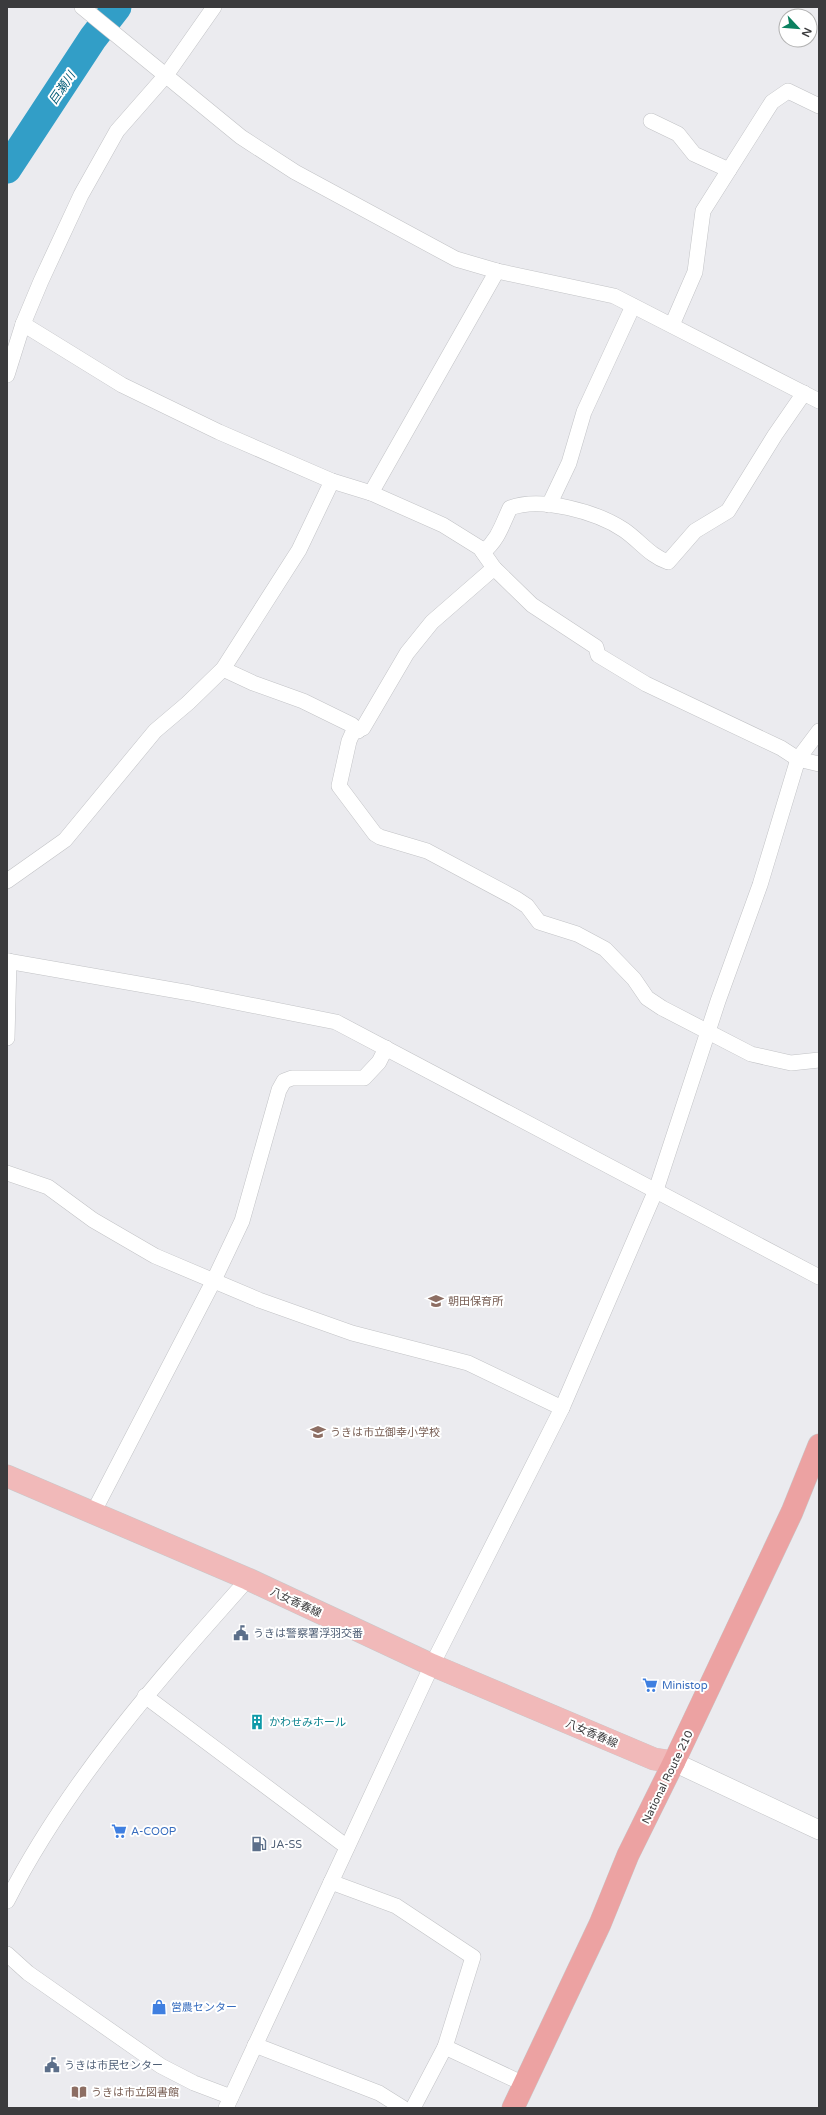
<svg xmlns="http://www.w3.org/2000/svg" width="826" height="2115" font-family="'Varela Round','Noto Sans JP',sans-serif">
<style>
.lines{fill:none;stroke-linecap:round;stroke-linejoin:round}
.river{stroke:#329ec7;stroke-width:29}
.minor-casing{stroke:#c2c3c6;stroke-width:16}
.tertiary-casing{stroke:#c2c3c6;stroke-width:20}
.primary-casing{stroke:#c8c8c9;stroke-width:23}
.trunk-casing{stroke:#c8c8c9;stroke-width:23}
.minor{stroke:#fff;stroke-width:15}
.tertiary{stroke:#fff;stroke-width:19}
.primary{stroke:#f1b9b9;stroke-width:22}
.trunk{stroke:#eca2a2;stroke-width:22}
.labels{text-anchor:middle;stroke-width:4;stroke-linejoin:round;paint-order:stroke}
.education-label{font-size:11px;fill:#785e54;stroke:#fff;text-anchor:start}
.street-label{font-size:11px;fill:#3b3b3d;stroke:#fff}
.service-label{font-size:11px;fill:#4e5e75;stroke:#fff;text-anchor:start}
.shop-label{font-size:11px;fill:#366cbe;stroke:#fff;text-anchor:start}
.culture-label{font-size:11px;fill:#0d838f;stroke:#fff;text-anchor:start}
.water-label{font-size:12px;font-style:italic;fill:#035c78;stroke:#fff}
</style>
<rect width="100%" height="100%" fill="#ebebef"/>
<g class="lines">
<!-- river -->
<path class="river" d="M 7,169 L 93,38 L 117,7"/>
<!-- minor casing -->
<g class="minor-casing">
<g id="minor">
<path d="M 82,7 L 241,137 L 295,172 L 456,259 L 497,271 L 614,296 L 819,401"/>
<path d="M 651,121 L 678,134 L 694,154 L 729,170"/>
<path d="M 23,324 L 122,385 L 219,432 L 332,481 L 371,493 L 443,525 L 480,548 L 494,568 L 532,605 L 596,647 L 598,655 L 646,684 L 781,748 L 798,759 L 819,764"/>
<path d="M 672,325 L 695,272 L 703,211 L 772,102 L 788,91 L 819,106"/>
<path d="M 7,375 L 23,324 L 41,281 L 81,195 L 117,131 L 167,74 L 214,7"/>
<path d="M 371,493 L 497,271"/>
<path d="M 549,505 L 569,463 L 584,412 L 633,306"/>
<path d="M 483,552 C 498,540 502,525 510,508 C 541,496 597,512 624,530 C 640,541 650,556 668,562 L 695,531 L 728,511 L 775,435 L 804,393"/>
<path d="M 494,568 L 432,622 L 407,653 L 363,728 L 353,732 L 349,741 L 339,786 L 375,834 L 380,837 L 427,851 L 515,898 L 527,906 L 539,922 L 577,934 L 605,949 L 634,979 L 647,998 L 662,1008 L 751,1054 L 791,1063 L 819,1060"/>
<path d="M 223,669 L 253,683 L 303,701 L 352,725 L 358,731"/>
<path d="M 7,881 L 65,840 L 155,731 L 188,703 L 223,669 L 299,550 L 332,481"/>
<path d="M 7,961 L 190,993 L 336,1022 L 819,1277"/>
<path d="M 7,1038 L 9,961"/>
<path d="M 7,1173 L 48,1187 L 93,1220 L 155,1256 L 259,1300 L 352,1333 L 468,1363 L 562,1408"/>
<path d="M 93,1513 L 214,1280 L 242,1221 L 279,1090 L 284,1081 L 292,1078 L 364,1078 L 379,1062 L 386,1048"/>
<path d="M 145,1696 L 347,1847"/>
<path d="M 331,1882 L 396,1906 L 473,1957 L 445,2047 L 413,2108"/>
<path d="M 7,1901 C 69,1780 159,1679 248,1579"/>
<path d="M 7,1954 L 28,1973 L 161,2066 L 194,2083 L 231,2097"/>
<path d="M 255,2045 L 379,2093 L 403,2108"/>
<path d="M 445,2047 L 524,2084"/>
<path d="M 226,2108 L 432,1665 L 562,1408 L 656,1190 L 718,1001 L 760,885 L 798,759 L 819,731"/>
</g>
</g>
<!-- tertiary casing -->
<g class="tertiary-casing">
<path id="tertiary" d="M 674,1762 L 819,1830"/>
</g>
<!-- primary casing -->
<g class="primary-casing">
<path id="primary" d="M 7,1476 L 248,1579 L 432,1665 L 654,1759 L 674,1762"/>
</g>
<!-- trunk casing -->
<g class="trunk-casing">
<path id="trunk" d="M 513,2108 L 600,1924 L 628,1855 L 674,1762 L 792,1512 L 819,1445"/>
</g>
<!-- minor -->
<use href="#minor" class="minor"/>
<!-- tertiary -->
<use href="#tertiary" class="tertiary"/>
<!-- primary -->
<use href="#primary" class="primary"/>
<!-- trunk -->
<use href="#trunk" class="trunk"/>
</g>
<!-- icons -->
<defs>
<g id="school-bare" transform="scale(1.2)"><path d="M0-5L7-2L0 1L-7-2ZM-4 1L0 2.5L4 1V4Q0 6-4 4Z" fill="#8d6e63" stroke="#fff" stroke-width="2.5" paint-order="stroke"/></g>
<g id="civic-bare" transform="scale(1.2)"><path d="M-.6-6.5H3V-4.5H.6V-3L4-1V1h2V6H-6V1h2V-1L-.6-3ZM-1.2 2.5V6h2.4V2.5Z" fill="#5c6f8a" stroke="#fff" stroke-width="2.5" paint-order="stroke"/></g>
<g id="supermarket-bare" transform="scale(1.2)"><path d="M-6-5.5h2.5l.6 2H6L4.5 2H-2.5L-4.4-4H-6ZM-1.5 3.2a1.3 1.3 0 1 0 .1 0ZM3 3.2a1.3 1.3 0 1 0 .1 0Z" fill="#3f7fe0" stroke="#fff" stroke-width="2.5" paint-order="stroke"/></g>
<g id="building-bare" transform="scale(1.2)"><path d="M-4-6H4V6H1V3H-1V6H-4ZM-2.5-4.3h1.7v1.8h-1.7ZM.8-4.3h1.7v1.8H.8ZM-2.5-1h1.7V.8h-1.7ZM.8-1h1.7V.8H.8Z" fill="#0f9aa8" stroke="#fff" stroke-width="2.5" paint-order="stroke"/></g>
<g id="fuel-bare" transform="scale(1.2)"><path d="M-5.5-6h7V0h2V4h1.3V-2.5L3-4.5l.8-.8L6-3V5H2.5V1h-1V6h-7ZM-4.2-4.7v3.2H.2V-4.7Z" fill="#5c6f8a" stroke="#fff" stroke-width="2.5" paint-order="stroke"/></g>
<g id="shop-bare" transform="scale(1.2)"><path d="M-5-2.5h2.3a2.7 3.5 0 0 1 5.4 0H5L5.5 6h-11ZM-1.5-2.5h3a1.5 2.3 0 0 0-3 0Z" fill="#3f7fe0" stroke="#fff" stroke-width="2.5" paint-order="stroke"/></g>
<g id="library-bare" transform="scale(1.2)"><path d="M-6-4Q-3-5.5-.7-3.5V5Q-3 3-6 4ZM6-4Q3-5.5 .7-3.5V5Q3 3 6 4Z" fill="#8d6e63" stroke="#fff" stroke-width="2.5" paint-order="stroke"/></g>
</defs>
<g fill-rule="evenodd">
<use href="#school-bare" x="436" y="1301"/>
<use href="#school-bare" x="318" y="1432"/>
<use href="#civic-bare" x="241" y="1633"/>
<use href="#supermarket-bare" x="650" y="1685"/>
<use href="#building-bare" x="257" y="1722"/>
<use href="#supermarket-bare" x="119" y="1831"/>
<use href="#fuel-bare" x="259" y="1844"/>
<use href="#shop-bare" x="159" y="2007"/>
<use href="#civic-bare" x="52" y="2065"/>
<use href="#library-bare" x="79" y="2092"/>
</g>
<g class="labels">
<!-- education labels -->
<g class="education-label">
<text x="448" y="1305">朝田保育所</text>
<text x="330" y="1436">うきは市立御幸小学校</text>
<text x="91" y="2096">うきは市立図書館</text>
</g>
<!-- street labels -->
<g class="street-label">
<text transform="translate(296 1602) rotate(25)" y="4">八女香春線</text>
<text transform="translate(592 1733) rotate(23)" y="4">八女香春線</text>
<text transform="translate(667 1777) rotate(-64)" y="4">National Route 210</text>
</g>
<!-- service labels -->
<g class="service-label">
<text x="253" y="1637">うきは警察署浮羽交番</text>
<text x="271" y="1848">JA-SS</text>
<text x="64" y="2069">うきは市民センター</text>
</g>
<!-- shop labels -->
<g class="shop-label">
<text x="662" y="1689">Ministop</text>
<text x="131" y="1835">A-COOP</text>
<text x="171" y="2011">営農センター</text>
</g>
<!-- culture labels -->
<g class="culture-label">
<text x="269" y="1726">かわせみホール</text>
</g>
<!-- water labels -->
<g class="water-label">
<text transform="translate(62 88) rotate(-56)" y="4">巨瀬川</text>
</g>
</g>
<!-- border -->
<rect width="826" height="2115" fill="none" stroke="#3b3b3d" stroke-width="16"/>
<!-- north arrow -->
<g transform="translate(798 28) rotate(116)"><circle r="19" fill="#ffffff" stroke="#b1b1b1"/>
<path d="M0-3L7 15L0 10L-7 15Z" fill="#0b8160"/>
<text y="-6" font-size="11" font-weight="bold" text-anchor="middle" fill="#3b3b3d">N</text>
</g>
</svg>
